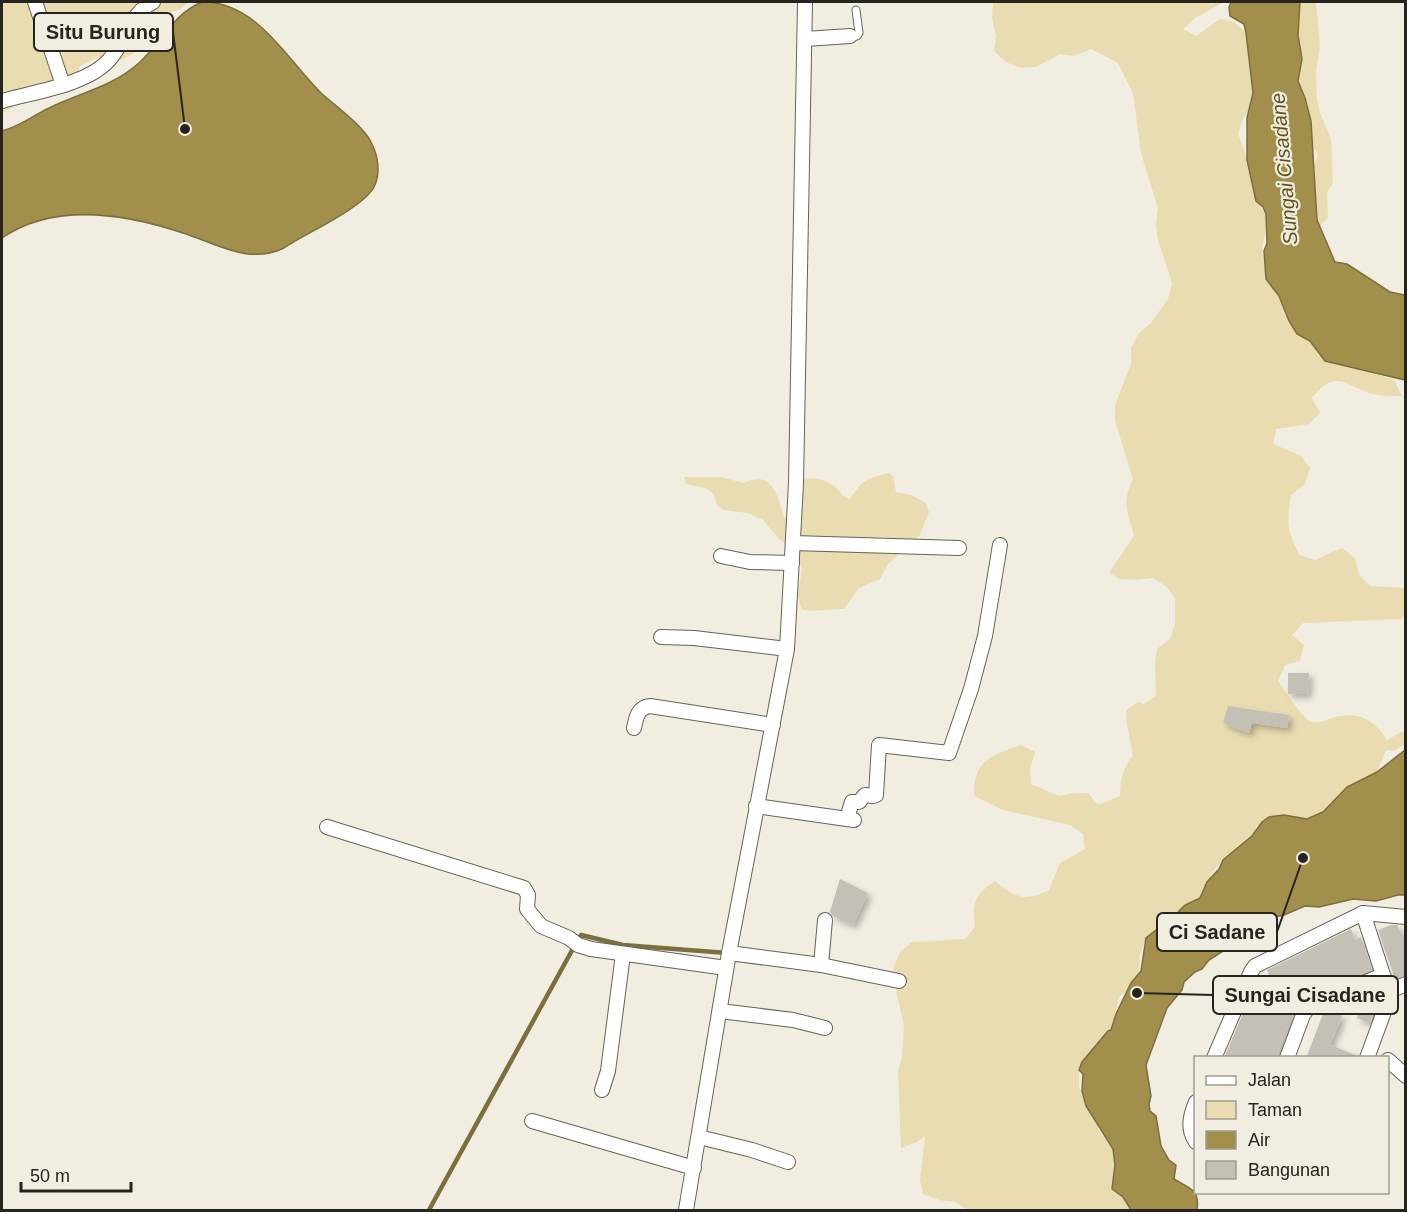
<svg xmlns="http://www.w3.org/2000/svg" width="1407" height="1212" font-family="Arial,sans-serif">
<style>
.green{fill:#e9dcb0}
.water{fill:#a28f4b;stroke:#7c6f3e;stroke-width:1.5}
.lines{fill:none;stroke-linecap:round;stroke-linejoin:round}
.stream{stroke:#7c6f3e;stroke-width:4.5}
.building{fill:#c4c0b5;filter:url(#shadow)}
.service-casing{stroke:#656258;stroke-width:9}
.minor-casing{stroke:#656258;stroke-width:16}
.service{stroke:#fff;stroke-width:7}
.minor{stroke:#fff;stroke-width:14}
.labels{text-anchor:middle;stroke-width:4.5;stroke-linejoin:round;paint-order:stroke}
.water-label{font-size:20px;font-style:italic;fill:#60511d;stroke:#f1ede1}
.leader{fill:none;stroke:#25241f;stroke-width:2}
.callout-dot{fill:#25241f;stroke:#f1ede1;stroke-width:2}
.callout{fill:#f1ede1;stroke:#25241f;stroke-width:2}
.callout-label{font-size:20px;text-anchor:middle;font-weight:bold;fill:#25241f}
</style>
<defs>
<filter id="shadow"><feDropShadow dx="4" dy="4" stdDeviation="3" flood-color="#0004"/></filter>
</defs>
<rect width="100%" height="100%" fill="#f1ede1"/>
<!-- green -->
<g class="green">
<path d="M 2,2 L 190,2 L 179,10 L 157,16 L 151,38 L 143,48 L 121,60 L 98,57 L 80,66 L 70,88 L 60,94 L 23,96 L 15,106 L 2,113 Z"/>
<path d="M 993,2 L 1224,2 L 1195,18 L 1183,29 L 1196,36 L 1220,19 L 1234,22 L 1246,33 L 1252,49 L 1254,102 L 1244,117 L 1238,134 L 1257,183 L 1256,201 L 1266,214 L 1266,230 L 1262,247 L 1266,279 L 1285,305 L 1297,334 L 1310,341 L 1320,354 L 1332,363 L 1364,370 L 1394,380 L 1402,396 C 1391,396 1380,396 1369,393 C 1342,383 1335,370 1312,398 L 1320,413 L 1309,424 L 1276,429 L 1273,444 L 1301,456 L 1310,468 L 1305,484 L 1291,495 C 1287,523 1286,530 1300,555 L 1315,560 L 1342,548 L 1355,558 L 1359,575 L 1370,586 L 1406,588 L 1405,615 L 1401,619 L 1303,623 L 1292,635 L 1304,645 L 1300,661 L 1285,665 L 1278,681 C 1285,690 1302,718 1310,721 C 1321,725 1326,719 1336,717 C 1360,711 1374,720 1387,740 L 1405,730 L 1405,744 L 1394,751 L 1386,750 L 1377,772 L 1323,812 L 1307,819 L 1273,819 L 1257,826 L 1252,844 L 1223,860 L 1211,874 L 1207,891 L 1195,905 L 1179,911 L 1160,929 L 1146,938 L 1140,954 L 1139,971 L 1132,986 L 1119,997 L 1111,1031 L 1087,1056 L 1079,1070 L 1079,1087 L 1095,1115 L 1099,1131 L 1119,1157 L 1126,1196 L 1132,1210 L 968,1210 L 955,1202 L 939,1200 L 923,1194 L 920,1180 L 925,1136 L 917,1142 L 901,1148 L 898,1071 L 902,1057 L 904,1026 L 894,981 L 894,966 L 900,952 L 912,942 L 965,939 L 975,927 C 972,903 975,894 995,881 C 1015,898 1025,902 1049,890 L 1060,863 L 1085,849 L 1083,834 L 1070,825 L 1003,810 L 974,796 C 973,760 991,756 1021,745 L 1035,752 L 1030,768 L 1031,784 L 1059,796 L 1073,793 L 1088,793 L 1098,805 L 1120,796 C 1120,779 1123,769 1133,755 L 1127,725 L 1126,710 L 1138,702 L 1144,704 L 1156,696 L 1155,664 L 1157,649 L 1170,639 L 1175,624 L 1175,598 L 1166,586 L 1152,578 L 1136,580 L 1120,579 L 1109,573 L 1134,536 C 1128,513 1121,503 1133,480 L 1115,420 L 1115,405 L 1131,364 L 1131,348 L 1139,333 L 1151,323 L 1168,299 L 1172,283 L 1158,240 L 1156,225 L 1158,208 L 1141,153 L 1133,93 L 1118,63 L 1091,49 L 1074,56 L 1060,54 L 1036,67 L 1020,68 L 1006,62 L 994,51 L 996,36 L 992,18 Z"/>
<path d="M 1294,2 L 1316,2 L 1320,46 L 1316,72 L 1317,100 L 1320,113 L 1331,139 L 1333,182 L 1327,193 L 1328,218 L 1319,227 L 1317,220 L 1314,168 L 1318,154 L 1312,145 L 1311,121 L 1305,98 L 1298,81 L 1301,51 L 1298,43 L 1299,28 Z"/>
<path d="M 889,473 L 893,476 L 896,492 L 911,495 L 926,503 L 929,512 L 920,535 L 888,564 L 880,579 L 859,588 L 844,609 C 833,609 811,612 802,610 L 798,597 L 802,567 L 792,547 L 779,539 L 763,520 L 748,513 L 723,510 L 716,504 C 717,487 699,487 686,484 L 684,477 L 721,477 L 744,483 C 773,469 778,497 784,517 L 791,521 L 798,481 C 814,474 834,481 843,496 L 850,499 C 864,479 865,479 889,473 Z"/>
</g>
<!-- water -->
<g class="water">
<path d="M 202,2 C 257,1 288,61 322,94 C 336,106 363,126 371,142 C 378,155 381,173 374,187 C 363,208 306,233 284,248 C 248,265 218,244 183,233 C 126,214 54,202 2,238 L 2,131 C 19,127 31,117 47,109 C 79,93 113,87 140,62 C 162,42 174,13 202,2 Z"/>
<path d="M 1231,2 L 1300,2 L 1298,35 L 1302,59 L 1298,81 L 1305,98 L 1311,121 L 1317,220 L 1335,262 L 1347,264 L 1390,292 L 1405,295 L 1405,380 L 1325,361 L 1310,341 L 1297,334 L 1289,321 L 1279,296 L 1266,279 L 1264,251 L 1267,243 L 1266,214 L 1263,207 L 1256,201 L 1247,160 L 1247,118 L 1253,93 L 1246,33 L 1244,24 L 1230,16 L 1229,7 Z"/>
<path d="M 1405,750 L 1405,895 L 1398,895 L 1376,901 L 1353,899 L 1319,907 L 1305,906 L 1284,915 L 1262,920 L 1235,936 L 1228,948 L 1209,960 L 1202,969 L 1195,972 L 1184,982 L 1182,990 L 1167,1008 L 1146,1065 L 1151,1096 L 1149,1104 L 1150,1111 L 1156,1116 L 1161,1146 L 1169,1160 L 1176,1165 L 1174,1179 C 1190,1189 1200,1189 1197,1210 L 1131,1210 L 1123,1197 L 1112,1189 L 1115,1165 L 1113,1149 L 1086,1106 L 1082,1091 L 1083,1074 L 1079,1070 L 1082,1062 L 1108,1031 L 1111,1030 L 1116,1014 L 1131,983 L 1141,971 L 1146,938 L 1160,927 L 1174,920 L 1179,911 L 1185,905 L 1200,898 L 1207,882 L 1219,869 L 1223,860 L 1252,836 L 1262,822 L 1269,817 L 1284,815 L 1307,819 L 1323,812 L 1347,787 L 1377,772 Z"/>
</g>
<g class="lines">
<!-- stream -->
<g class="stream">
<path d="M 576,942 L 581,935 L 623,945 L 727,953"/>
<path d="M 429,1210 L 575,945"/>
</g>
</g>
<!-- building -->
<g class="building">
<path d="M 1288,673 L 1309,673 L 1308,694 L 1288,694 Z"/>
<path d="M 1228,706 L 1289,715 L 1287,728 L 1252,723 L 1249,733 L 1238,729 L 1223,723 Z"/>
<path d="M 840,879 L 868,893 L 853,925 L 833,916 L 830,912 Z"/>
<path d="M 1391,925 L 1397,925 L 1402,935 L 1406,934 L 1406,975 L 1395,979 L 1378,930 Z"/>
<path d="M 1351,929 L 1355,940 L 1361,937 L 1372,970 L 1307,997 L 1299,1005 L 1287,977 L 1273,984 L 1267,970 Z"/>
<path d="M 1255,985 L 1268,990 L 1264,1000 L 1294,1012 L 1276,1058 L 1224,1058 Z"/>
<path d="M 1362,1001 L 1376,1006 L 1370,1023 L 1357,1018 Z"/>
<path d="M 1325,1009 L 1342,1016 L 1330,1045 L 1358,1056 L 1358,1058 L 1306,1058 Z"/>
</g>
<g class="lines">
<!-- service casing -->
<g class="service-casing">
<path id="service" d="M 850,36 L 857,36 L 859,33 L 856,10"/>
</g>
<!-- minor casing -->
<g class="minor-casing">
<g id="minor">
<path d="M 35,2 L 63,85"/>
<path d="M 805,39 L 850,36"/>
<path d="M 2,101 C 33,92 87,85 109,60 C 126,41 129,14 153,2"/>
<path d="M 793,543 L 959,548"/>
<path d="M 721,556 L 750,562 L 792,563"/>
<path d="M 661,637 L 694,638 L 787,649"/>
<path d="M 634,728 C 636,718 638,707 650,706 L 773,725"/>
<path d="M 756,806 L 854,820"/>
<path d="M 847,818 L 852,802 L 859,802 L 865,795 L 873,796 L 876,795 L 879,745 L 949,753 L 971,689 L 985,636 L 1000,545"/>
<path d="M 327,827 L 524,888 L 528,895 L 527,909 L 541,926 L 569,938 L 578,945 L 591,949 L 726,968"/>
<path d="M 1363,913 L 1383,975 L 1386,981"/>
<path d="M 729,953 L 821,965 L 899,981"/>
<path d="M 821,965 L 825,920"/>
<path d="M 720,1011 L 793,1020 L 825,1028"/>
<path d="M 1214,1058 L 1251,972 L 1255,966 L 1363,913 L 1406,917"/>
<path d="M 1287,1058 L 1303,1015 L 1310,1005 L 1383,975"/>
<path d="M 1367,1058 L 1392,990 L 1406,984"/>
<path d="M 1388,1060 L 1406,1076"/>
<path d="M 602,1090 L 608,1071 L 623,954"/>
<path d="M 1196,1102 C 1190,1116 1187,1129 1196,1142"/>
<path d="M 532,1121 L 694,1168"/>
<path d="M 699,1137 L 752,1150 L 788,1162"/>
<path d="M 686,1210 L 729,953 L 787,649 L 796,483 L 805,2"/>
</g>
</g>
<!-- service -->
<use href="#service" class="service"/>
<!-- minor -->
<use href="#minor" class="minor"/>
</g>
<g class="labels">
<!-- water labels -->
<g class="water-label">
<text transform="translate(1284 169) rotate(-95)" y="7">Sungai Cisadane</text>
</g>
</g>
<!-- callouts -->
<path class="leader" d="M185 129L173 32M1303 858L1277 932M1137 993L1213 995"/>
<g class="callout-dot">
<circle cx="185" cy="129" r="6"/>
<circle cx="1303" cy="858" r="6"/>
<circle cx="1137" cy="993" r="6"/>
</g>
<g class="callout">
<rect x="34" y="13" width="139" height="38" rx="6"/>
<rect x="1157" y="913" width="120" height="38" rx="6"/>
<rect x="1213" y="976" width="185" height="38" rx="6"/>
</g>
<g class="callout-label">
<text x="103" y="39">Situ Burung</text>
<text x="1217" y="939">Ci Sadane</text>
<text x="1305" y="1002">Sungai Cisadane</text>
</g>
<!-- border -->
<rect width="1407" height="1212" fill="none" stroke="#25241f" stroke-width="6"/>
<!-- legend -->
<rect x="1194" y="1056" width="195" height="138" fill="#f1ede1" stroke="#9f9d93" stroke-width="1.5"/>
<rect x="1206" y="1076" width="30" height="9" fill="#ffffff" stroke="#9f9d93" stroke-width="1.5"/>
<text x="1248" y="1086" font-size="18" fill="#25241f">Jalan</text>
<rect x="1206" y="1101" width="30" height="18" fill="#e9dcb0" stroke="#9f9d93" stroke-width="1.5"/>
<text x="1248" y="1116" font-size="18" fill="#25241f">Taman</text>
<rect x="1206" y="1131" width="30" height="18" fill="#a28f4b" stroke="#9f9d93" stroke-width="1.5"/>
<text x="1248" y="1146" font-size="18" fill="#25241f">Air</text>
<rect x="1206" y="1161" width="30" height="18" fill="#c4c0b5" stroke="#9f9d93" stroke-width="1.5"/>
<text x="1248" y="1176" font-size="18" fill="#25241f">Bangunan</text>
<!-- scale -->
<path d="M21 1182v9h110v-9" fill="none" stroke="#25241f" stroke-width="3"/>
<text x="30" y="1182" font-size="18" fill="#25241f" stroke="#f1ede1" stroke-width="4.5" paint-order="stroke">50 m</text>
</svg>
